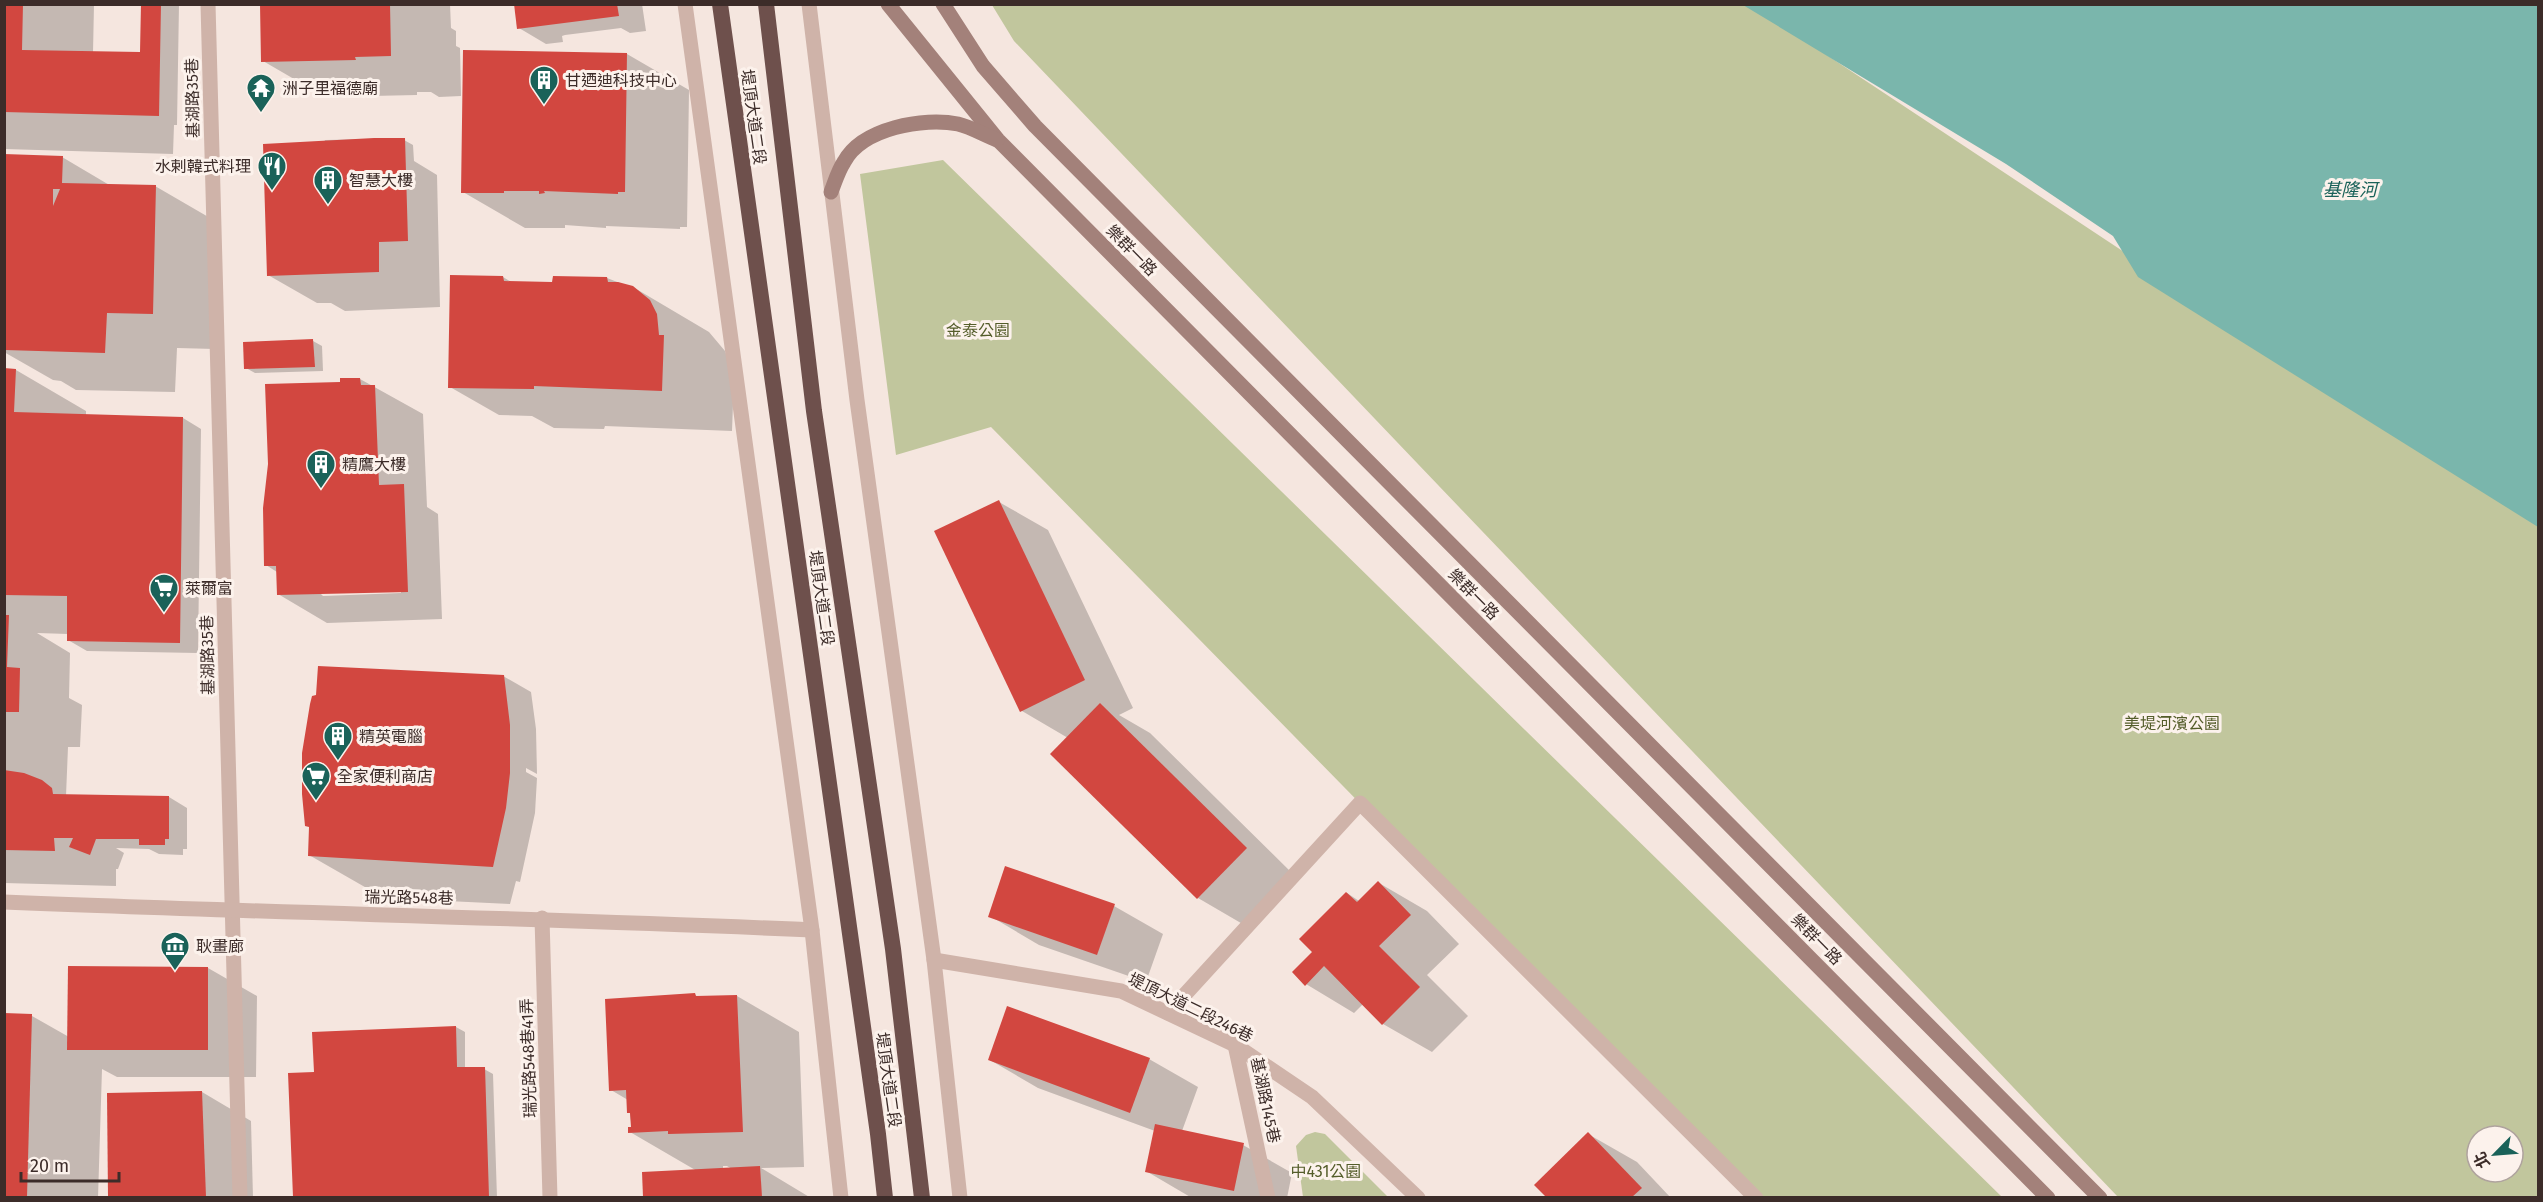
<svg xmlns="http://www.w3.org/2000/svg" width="2543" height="1202" font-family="'Fira Sans','Noto Sans TC',sans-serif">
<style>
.green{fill:#c1c69d;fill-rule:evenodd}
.water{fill:#7ab6ac}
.shadow{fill:#0003;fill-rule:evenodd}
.building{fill:#d24740;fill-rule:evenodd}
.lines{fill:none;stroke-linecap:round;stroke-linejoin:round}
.minor{stroke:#cfb3a9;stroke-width:15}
.tertiary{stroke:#cfb3a9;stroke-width:15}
.secondary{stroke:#a3817a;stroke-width:15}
.trunk{stroke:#6e504c;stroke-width:16}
.labels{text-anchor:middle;stroke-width:6;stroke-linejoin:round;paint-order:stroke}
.poi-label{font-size:16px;fill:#3c2c29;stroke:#fcf2ec;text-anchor:start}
.street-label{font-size:16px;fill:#3c2c29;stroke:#fcf2ec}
.park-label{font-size:16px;fill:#545d2a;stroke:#fcf2ec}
.water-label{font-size:18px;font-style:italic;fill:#1a6259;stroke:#fcf2ec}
</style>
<rect width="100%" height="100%" fill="#f5e6df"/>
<!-- green -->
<g class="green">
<path d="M 992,5 L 1751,5 L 2538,526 L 2538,1197 L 2118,1197 L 1014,41 ZM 2477,1136 L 2513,1136 L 2513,1172 L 2477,1172 Z"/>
<path d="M 943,160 L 2002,1197 L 1746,1197 L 991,427 L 896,455 L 860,174 Z"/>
<path d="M 1315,1132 L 1325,1134 L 1388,1197 L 1303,1197 L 1296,1146 L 1306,1135 Z"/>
</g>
<!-- water -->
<path class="water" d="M 1743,5 L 2538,5 L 2538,527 L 2138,277 L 2113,236 L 2006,164 Z"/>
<!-- shadow -->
<g class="shadow">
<path d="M 4,4 L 94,4 L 93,53 L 142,54 L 143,4 L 179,4 L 177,125 L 174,125 L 173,154 L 4,149 Z"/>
<path d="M 261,4 L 450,4 L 451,28 L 456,31 L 456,46 L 460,48 L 461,96 L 439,97 L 431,92 L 417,92 L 417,95 L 325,97 L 263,61 Z"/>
<path d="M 516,4 L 642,4 L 646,31 L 630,33 L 621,28 L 565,35 L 562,36 L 563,42 L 546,44 L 519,28 Z"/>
<path d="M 627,54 L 689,90 L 687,227 L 680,227 L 680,229 L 606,226 L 606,228 L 565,225 L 565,228 L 525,228 L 463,192 Z"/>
<path d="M 375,139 L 404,140 L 413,145 L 414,161 L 437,175 L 440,307 L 345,311 L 331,303 L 317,303 L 268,275 L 325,140 Z"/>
<path d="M 4,156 L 62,157 L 111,186 L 155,186 L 217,222 L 215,349 L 177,348 L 175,392 L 76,390 L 61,381 L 53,380 L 4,352 Z"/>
<path d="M 503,277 L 513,283 L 553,284 L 607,278 L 638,290 L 709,332 L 725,351 L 734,377 L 732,431 L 605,426 L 604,429 L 554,428 L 532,416 L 499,415 L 450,387 Z"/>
<path d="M 313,341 L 322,346 L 323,371 L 255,373 L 246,368 Z"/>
<path d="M 4,370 L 16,370 L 86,411 L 86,416 L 183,418 L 201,429 L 198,653 L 87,651 L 68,640 L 68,634 L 37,633 L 70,653 L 69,698 L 82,705 L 80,747 L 68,747 L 66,796 L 169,797 L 187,808 L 187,849 L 183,849 L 183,855 L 159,854 L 149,849 L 116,848 L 124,853 L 118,869 L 116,869 L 116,886 L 4,883 Z"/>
<path d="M 360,379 L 423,414 L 427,507 L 438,514 L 442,619 L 327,623 L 278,594 L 277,572 L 266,565 L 341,383 ZM 401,590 L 401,593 L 323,596 L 320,593 Z"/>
<path d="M 999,502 L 1048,530 L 1133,708 L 1119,715 L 1150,733 L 1295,876 L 1246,926 L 1198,898 L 1068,738 L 1022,711 Z"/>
<path d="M 503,676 L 531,692 L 536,729 L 537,774 L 526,768 L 526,772 L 537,778 L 535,813 L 520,882 L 516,881 L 510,904 L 384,898 L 309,855 Z"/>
<path d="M 1379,883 L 1427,911 L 1459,944 L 1427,975 L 1468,1016 L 1432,1052 L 1383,1024 L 1363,1004 L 1354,1013 L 1306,984 L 1314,952 L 1347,893 L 1359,901 Z"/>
<path d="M 1114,906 L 1163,934 L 1146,982 L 1039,945 L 990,916 Z"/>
<path d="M 69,968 L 208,968 L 257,996 L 256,1077 L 117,1077 L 102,1069 L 98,1198 L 4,1198 L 4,1015 L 32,1016 L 69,1037 Z"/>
<path d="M 695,995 L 700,998 L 737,996 L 799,1032 L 804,1167 L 761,1168 L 811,1198 L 645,1198 L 644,1190 L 697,1171 L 630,1132 L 632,1128 L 628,1100 L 611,1090 ZM 723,1166 L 727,1166 L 732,1169 L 723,1170 Z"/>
<path d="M 456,1027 L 465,1032 L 465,1069 L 484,1069 L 493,1074 L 497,1198 L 294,1198 L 290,1074 L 315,1074 L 313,1034 Z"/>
<path d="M 1149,1059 L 1198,1087 L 1182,1131 L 1243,1145 L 1292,1173 L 1287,1198 L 1192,1198 L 1146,1171 L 1155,1131 L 1038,1088 L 990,1060 Z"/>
<path d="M 202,1092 L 251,1121 L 253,1198 L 110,1198 L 108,1095 Z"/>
<path d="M 1588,1134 L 1637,1162 L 1671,1198 L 1548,1198 L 1536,1185 Z"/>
</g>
<!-- building -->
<g class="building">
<path d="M 4,4 L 23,4 L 22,50 L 140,52 L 141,4 L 161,4 L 159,116 L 4,112 Z"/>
<path d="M 260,4 L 390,4 L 391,56 L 355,57 L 356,60 L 261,62 Z"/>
<path d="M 514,4 L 617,4 L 619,16 L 517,29 Z"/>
<path d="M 463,50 L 627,53 L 625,192 L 618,192 L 618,194 L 544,191 L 545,193 L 539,194 L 539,191 L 504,191 L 504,193 L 461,193 Z"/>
<path d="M 374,138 L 405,138 L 408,241 L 379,242 L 379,272 L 267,276 L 263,144 Z"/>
<path d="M 4,154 L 63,156 L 62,183 L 156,185 L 153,314 L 107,313 L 105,353 L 5,350 L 6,301 L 4,301 ZM 53,189 L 60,189 L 53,206 Z"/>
<path d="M 450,275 L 503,276 L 504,281 L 552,282 L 553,276 L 607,277 L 608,282 L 618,282 L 633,286 L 650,300 L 657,314 L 659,335 L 664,335 L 662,391 L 534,386 L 534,389 L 448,388 Z"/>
<path d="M 313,339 L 315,367 L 244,369 L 243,342 Z"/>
<path d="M 4,368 L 16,369 L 14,412 L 183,417 L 180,643 L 67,641 L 67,596 L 4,595 Z"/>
<path d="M 340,378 L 360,378 L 361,385 L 375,385 L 379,485 L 404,484 L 408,592 L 277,595 L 276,566 L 264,566 L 263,508 L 268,464 L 265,384 L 340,382 Z"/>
<path d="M 999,500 L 1085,680 L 1020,712 L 934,531 Z"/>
<path d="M 4,615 L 9,615 L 7,667 L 20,668 L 19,712 L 4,712 Z"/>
<path d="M 318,666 L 504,675 L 510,725 L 510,773 L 506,808 L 493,867 L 308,856 L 309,827 L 305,826 L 302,794 L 302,753 L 310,704 L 312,696 L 316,695 Z"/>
<path d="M 1100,703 L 1247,848 L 1197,899 L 1050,754 Z"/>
<path d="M 4,770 L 24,773 L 42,780 L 52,788 L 53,794 L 169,796 L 169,839 L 165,839 L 165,845 L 139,845 L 139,839 L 96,839 L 90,855 L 69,847 L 73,838 L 54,838 L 55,851 L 4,850 Z"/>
<path d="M 1005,866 L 1115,904 L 1097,955 L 988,917 Z"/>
<path d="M 1378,881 L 1411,915 L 1379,946 L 1420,987 L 1382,1025 L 1324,966 L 1305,986 L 1292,972 L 1312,952 L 1299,939 L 1346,892 L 1357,902 Z"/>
<path d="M 68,966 L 208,967 L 208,1050 L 67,1050 Z"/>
<path d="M 695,993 L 696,996 L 737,995 L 743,1132 L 668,1134 L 668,1131 L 628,1133 L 628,1127 L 631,1127 L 630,1113 L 627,1113 L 626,1090 L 609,1091 L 605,999 Z"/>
<path d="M 1007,1006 L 1150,1058 L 1130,1113 L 988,1060 Z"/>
<path d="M 4,1013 L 32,1014 L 27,1197 L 4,1197 Z"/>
<path d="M 456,1026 L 457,1067 L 485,1067 L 489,1197 L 293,1197 L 288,1073 L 314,1072 L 312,1032 Z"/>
<path d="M 202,1091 L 206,1197 L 108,1197 L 107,1093 Z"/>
<path d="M 1155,1124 L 1244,1143 L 1234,1191 L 1145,1172 Z"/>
<path d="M 1588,1132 L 1642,1188 L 1632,1197 L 1546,1197 L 1534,1185 Z"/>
<path d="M 760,1166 L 762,1197 L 643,1197 L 642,1172 Z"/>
</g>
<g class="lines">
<!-- minor -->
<g class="minor">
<path d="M 208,4 L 240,1198"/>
<path d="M 4,902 C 274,913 543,918 812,930"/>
<path d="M 542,918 L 550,1198"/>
<path d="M 934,960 L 1121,991 L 1235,1045 L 1312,1097 L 1418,1198"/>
<path d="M 1168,1013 L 1360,803 L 1756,1198"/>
<path d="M 1235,1045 L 1268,1198"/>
</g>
<!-- tertiary -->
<g class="tertiary">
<path d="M 685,4 L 812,930 L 841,1198"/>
<path d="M 809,4 L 857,400 L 934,960 L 960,1198"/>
</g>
<!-- secondary -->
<g class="secondary">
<path d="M 888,4 L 998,140 L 2048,1198"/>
<path d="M 943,4 L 983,66 L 1035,126 L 2100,1198"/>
<path d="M 831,192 C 835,182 838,171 844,162 C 862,128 924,117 958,124 C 971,127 984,135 997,140"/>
</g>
<!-- trunk -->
<g class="trunk">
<path d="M 720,4 L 878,1134 L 885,1198"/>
<path d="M 766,4 L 814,411 L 893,949 L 922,1198"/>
</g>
</g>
<!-- icons -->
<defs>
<g id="building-pin" transform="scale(1.5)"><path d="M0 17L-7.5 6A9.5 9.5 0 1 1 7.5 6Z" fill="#1a6259" stroke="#fcf2ec"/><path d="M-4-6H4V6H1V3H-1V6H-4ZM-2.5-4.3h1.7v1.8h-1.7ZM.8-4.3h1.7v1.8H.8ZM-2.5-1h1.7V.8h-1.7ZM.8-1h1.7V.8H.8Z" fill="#fff"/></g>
<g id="temple-pin" transform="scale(1.5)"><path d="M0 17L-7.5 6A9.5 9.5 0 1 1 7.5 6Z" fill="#1a6259" stroke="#fcf2ec"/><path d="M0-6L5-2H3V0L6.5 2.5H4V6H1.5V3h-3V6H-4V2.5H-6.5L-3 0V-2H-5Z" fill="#fff"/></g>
<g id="restaurant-pin" transform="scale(1.5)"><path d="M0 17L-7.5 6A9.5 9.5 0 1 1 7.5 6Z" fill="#1a6259" stroke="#fcf2ec"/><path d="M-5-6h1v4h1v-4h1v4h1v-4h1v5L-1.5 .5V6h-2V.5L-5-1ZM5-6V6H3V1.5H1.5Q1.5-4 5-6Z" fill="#fff"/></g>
<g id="supermarket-pin" transform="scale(1.5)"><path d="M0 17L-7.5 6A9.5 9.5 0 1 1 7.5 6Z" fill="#1a6259" stroke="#fcf2ec"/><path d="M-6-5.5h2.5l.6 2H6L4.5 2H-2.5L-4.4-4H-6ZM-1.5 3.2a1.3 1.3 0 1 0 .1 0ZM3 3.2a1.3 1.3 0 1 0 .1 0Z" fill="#fff"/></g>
<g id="museum-pin" transform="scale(1.5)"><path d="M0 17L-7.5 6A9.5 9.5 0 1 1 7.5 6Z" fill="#1a6259" stroke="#fcf2ec"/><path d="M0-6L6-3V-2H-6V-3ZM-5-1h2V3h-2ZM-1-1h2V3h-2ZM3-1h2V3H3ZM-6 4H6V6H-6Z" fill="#fff"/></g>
</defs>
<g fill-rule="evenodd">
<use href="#building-pin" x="544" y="80"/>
<use href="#temple-pin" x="261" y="88"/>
<use href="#restaurant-pin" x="272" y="166"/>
<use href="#building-pin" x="328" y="180"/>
<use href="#building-pin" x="321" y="464"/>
<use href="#supermarket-pin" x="164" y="588"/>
<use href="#building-pin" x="338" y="736"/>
<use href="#supermarket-pin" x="316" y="776"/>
<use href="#museum-pin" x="175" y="946"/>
</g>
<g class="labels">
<!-- poi labels -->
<g class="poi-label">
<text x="565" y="86">甘迺迪科技中心</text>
<text x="282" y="94">洲子里福德廟</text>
<text x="251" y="172" text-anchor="end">水剌韓式料理</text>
<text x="349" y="186">智慧大樓</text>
<text x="342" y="470">精鷹大樓</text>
<text x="185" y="594">萊爾富</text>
<text x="359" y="742">精英電腦</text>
<text x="337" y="782">全家便利商店</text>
<text x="196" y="952">耿畫廊</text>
</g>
<!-- street labels -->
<g class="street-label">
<text transform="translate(192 98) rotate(-91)" y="6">基湖路35巷</text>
<text transform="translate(754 117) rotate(82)" y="6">堤頂大道二段</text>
<text transform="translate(1132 250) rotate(45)" y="6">樂群一路</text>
<text transform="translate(1474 594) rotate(45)" y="6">樂群一路</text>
<text transform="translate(822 598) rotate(82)" y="6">堤頂大道二段</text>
<text transform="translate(207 655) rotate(-91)" y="6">基湖路35巷</text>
<text transform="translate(409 897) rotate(1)" y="6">瑞光路548巷</text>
<text transform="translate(1817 939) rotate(45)" y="6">樂群一路</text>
<text transform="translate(1191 1007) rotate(26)" y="6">堤頂大道二段246巷</text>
<text transform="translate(528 1058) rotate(-92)" y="6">瑞光路548巷41弄</text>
<text transform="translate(889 1080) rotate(82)" y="6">堤頂大道二段</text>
<text transform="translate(1266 1100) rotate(78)" y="6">基湖路145巷</text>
</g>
<!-- park labels -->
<g class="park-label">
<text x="978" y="336">金泰公園</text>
<text x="2172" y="729">美堤河濱公園</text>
<text x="1326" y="1177">中431公園</text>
</g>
<!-- water labels -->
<g class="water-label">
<text x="2350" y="196">基隆河</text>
</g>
</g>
<!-- border -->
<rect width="2543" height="1202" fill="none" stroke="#3c2c29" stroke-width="12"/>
<!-- north arrow -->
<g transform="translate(2495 1154) rotate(245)"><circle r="28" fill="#fcf2ec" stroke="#afa39e" stroke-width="1.5"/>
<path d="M0-4.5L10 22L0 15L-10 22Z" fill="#1a6259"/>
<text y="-9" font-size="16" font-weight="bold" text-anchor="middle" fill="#3c2c29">北</text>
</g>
<!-- scale -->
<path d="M21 1172v9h98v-9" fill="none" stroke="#3c2c29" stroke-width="3"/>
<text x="30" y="1172" font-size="18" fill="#3c2c29" stroke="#fcf2ec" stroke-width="4.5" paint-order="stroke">20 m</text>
</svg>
